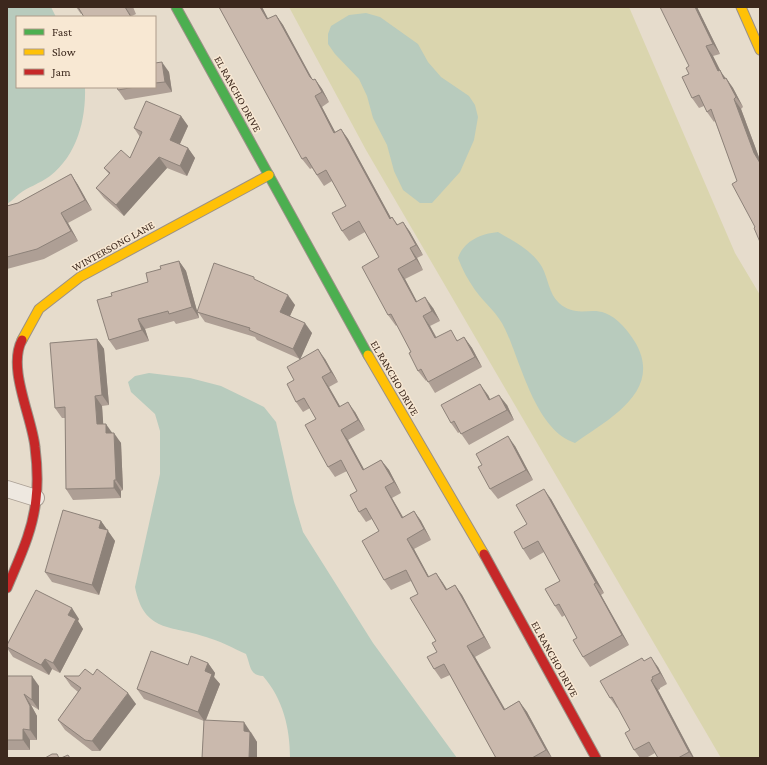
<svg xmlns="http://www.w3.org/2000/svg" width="767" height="765" font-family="'Crimson Pro',serif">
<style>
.green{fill:#dad5ae}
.water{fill:#b8cbbd}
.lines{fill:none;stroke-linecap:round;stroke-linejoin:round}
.street-casing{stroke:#aca196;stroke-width:18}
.fast-casing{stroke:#9b9186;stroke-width:11}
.slow-casing{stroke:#9b9186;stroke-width:11}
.jam-casing{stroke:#9b9186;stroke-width:11}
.street{stroke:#eee8e0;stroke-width:16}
.fast{stroke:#4caf50;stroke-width:9}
.slow{stroke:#ffc107;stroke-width:9}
.jam{stroke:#c62828;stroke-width:9}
.wall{fill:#ae9f95}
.shaded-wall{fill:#8d8279}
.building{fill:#cab9ad;stroke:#8d8279}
.labels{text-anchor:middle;stroke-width:3;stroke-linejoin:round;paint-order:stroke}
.street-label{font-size:11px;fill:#3c281d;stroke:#f8e8d3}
</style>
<rect width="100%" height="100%" fill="#e6dccc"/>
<!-- green -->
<path class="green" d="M 289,7 L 629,7 L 735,253 L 760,295 L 760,758 L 721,758 L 366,150 Z"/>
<!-- water -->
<g class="water">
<path d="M 7,7 L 51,7 L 56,17 L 17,17 L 17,87 L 85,87 C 86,120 77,155 50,176 C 39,184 28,187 19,194 C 15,197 12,201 7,204 Z"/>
<path d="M 366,13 L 380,17 L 418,44 L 428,62 L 441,77 L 469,96 L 475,105 L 478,117 L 474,140 L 460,172 L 432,203 L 420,203 L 403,190 L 394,171 L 387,145 L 373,118 L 367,96 L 359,79 L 335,54 L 328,44 L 328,34 L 331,26 L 349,15 Z"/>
<path d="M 498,232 C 513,241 533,251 542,267 C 548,278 549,294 559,303 C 576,318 590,307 605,313 C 618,318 628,331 635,342 C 664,391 609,419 575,443 C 535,430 521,362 505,329 C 498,313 485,304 475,290 C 468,280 462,269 458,258 C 464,241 480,234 498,232 Z"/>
<path d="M 149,373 L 190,378 L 221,386 L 264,407 L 276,422 L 294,502 L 303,532 L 373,643 L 457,758 L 290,758 C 290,728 283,699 263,676 C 249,675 251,666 246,654 C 233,648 220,641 206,637 C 171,625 144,633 135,587 L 160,474 L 160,431 L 155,414 L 131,392 L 128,382 L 135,376 Z"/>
</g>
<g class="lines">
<!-- street casing -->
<g class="street-casing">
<path id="street" d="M 7,489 L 36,498"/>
</g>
<!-- fast casing -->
<g class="fast-casing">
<path id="fast" d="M 176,7 L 368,355"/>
</g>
<!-- slow casing -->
<g class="slow-casing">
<g id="slow">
<path d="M 741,7 L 760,50"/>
<path d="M 22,340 L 39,309 L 80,277 L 269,175"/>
<path d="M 368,355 L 484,554"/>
</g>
</g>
<!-- jam casing -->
<g class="jam-casing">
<g id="jam">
<path d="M 484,554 L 596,758"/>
<path d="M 7,588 C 19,559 33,531 36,499 C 38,483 37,463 35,447 C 32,417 7,368 22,340"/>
</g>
</g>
<!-- street -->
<use href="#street" class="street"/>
<!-- fast -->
<use href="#fast" class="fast"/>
<!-- slow -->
<use href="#slow" class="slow"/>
<!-- jam -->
<use href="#jam" class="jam"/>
</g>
<!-- wall -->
<g class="wall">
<path d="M 76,7 L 133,7 L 136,14 L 132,16 L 132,17 L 84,17 L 82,13 L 81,14 Z"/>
<path d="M 219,7 L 262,7 L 268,19 L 276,15 L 283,25 L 313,80 L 315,79 L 322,89 L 329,102 L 322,107 L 335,132 L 341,129 L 348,139 L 391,218 L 392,217 L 398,225 L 403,222 L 410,232 L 423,255 L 417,258 L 423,270 L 405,279 L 417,302 L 433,308 L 440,321 L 430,326 L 437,338 L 459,340 L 464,337 L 472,348 L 482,367 L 435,393 L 427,380 L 426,381 L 418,371 L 411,352 L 397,325 L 396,326 L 388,315 L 379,257 L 365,232 L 349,241 L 342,231 L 346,206 L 332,181 L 324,186 L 312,168 L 310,169 L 302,159 Z"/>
<path d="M 697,7 L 720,54 L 713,56 L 721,72 L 725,78 L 726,78 L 733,88 L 743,107 L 741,109 L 760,160 L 760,242 L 755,227 L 715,121 L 714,122 L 707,112 L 704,106 L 699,108 L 692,98 L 689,74 Z"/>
<path d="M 155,63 L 169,72 L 172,92 L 125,100 L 118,90 L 117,87 L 155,87 Z"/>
<path d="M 181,116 L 188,126 L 180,144 L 188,148 L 195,158 L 187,176 L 167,168 L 124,216 L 104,198 L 96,188 L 109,174 L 104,168 L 130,158 L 140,137 L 134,128 Z"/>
<path d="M 71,174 L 78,185 L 92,210 L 68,223 L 78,241 L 44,259 L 7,269 L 7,206 L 18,203 Z"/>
<path d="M 179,261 L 186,271 L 197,311 L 257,281 L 295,305 L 290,316 L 312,333 L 300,359 L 325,359 L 338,382 L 329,387 L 340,406 L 355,412 L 365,430 L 348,440 L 364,470 L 381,460 L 389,470 L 401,493 L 392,498 L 403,517 L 414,511 L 421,521 L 431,540 L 414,549 L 429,577 L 436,573 L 447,589 L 455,585 L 462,595 L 491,648 L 475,657 L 505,709 L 519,701 L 527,712 L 552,758 L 496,758 L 450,675 L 441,679 L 434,669 L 437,652 L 436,641 L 418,594 L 411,581 L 391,590 L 384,580 L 379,531 L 372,519 L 366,522 L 359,512 L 357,491 L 347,471 L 335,477 L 328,467 L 316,419 L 310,408 L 303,412 L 296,402 L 294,380 L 300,359 L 257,340 L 255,337 L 205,322 L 198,312 L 199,318 L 176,324 L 174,321 L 145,329 L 149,341 L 116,350 L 109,340 L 112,296 L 148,282 L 161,269 Z"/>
<path d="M 97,339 L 104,349 L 109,405 L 102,406 L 103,424 L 121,443 L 123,490 L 121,491 L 121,498 L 73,500 L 66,489 L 65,418 L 62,418 L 55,408 Z"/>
<path d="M 488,395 L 490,400 L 507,405 L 514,420 L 469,445 L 460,432 L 458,433 L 451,423 Z"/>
<path d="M 515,446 L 533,480 L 498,499 L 490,489 Z"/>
<path d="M 551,499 L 604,593 L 601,595 L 629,645 L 590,667 L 583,657 L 577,638 L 565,615 L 562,617 L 555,606 L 560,581 L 544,552 L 530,560 L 523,549 L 527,524 Z"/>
<path d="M 101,521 L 115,541 L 99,595 L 52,582 L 45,572 Z"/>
<path d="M 79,619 L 78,621 L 83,629 L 60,673 L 52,669 L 49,675 L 13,657 L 7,648 L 7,645 Z"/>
<path d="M 642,658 L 644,661 L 658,667 L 667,684 L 660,688 L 660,689 L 658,690 L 694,758 L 658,758 L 655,753 L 646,758 L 640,758 L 634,750 L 630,730 L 618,708 L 617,708 L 610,698 Z"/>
<path d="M 208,663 L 215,673 L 214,677 L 220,684 L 206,720 L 251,732 L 257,742 L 257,758 L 202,758 L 204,721 L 144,699 L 137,689 L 188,665 Z"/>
<path d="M 93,675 L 136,704 L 100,751 L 92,751 L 65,730 L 58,720 L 78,692 L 71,686 L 64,676 L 79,676 Z"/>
<path d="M 7,676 L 39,686 L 39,710 L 31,705 L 37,716 L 37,740 L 30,740 L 30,750 L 7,750 Z"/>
</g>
<!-- shaded-wall -->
<g class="shaded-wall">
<path d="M 125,7 L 132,17 L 131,17 Z"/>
<path d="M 260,7 L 262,7 L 274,30 L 267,19 Z"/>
<path d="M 695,7 L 697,7 L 720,54 L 713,44 Z"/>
<path d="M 276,15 L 283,25 L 317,88 L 310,77 Z"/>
<path d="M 706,46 L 713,56 L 721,72 L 727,80 L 731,89 L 718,71 Z"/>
<path d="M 162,62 L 169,72 L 172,92 L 165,82 Z"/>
<path d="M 726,78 L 733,88 L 743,107 L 736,97 Z"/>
<path d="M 315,79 L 322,89 L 329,102 L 322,92 Z"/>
<path d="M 315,96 L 322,107 L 341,143 L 334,133 Z"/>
<path d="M 734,99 L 741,109 L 760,160 L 760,163 L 754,153 Z"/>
<path d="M 181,116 L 188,126 L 177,150 L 170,140 Z"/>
<path d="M 341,129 L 348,139 L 397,229 L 390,219 Z"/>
<path d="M 188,148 L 195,158 L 187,176 L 180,166 Z"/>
<path d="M 159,157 L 167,168 L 124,216 L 116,205 Z"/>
<path d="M 71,174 L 78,185 L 92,210 L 85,200 Z"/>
<path d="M 61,213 L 68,223 L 78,241 L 71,231 Z"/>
<path d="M 403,222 L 410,232 L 423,255 L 416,245 Z"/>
<path d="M 410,248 L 417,258 L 423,270 L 416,259 Z"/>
<path d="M 179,261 L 186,271 L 199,318 L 192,307 Z"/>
<path d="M 398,269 L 405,279 L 423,313 L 416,302 Z"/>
<path d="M 288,295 L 295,305 L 287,322 L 280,312 Z"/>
<path d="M 425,297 L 433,308 L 440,321 L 432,311 Z"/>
<path d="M 423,316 L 430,326 L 442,349 L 435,338 Z"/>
<path d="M 138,319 L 145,329 L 149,341 L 142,330 Z"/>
<path d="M 305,323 L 312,333 L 300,360 L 293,349 Z"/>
<path d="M 464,337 L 472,348 L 482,367 L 475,357 Z"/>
<path d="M 97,339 L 104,349 L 109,405 L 102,395 Z"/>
<path d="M 318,349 L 325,359 L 338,382 L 331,372 Z"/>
<path d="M 322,377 L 329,387 L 346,417 L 339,407 Z"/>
<path d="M 480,384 L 488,395 L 496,411 L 489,400 Z"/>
<path d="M 499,395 L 507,405 L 514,420 L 507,410 Z"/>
<path d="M 95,396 L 102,406 L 104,434 L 97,424 Z"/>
<path d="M 348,402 L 355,412 L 365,430 L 358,420 Z"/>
<path d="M 106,424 L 113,434 L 106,433 Z"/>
<path d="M 341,430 L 348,440 L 370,480 L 363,470 Z"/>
<path d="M 114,433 L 121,443 L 123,490 L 116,480 Z"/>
<path d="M 508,436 L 515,446 L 533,480 L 526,470 Z"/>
<path d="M 381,460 L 389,470 L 401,493 L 394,482 Z"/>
<path d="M 114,480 L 121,491 L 121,498 L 114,488 Z"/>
<path d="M 385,487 L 392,498 L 409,528 L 402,518 Z"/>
<path d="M 544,489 L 551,499 L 604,593 L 596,583 Z"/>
<path d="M 414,511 L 421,521 L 431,540 L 424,529 Z"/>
<path d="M 101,521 L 115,541 L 99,595 L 92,585 L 99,528 Z"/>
<path d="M 407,539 L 414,549 L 435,588 L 428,577 Z"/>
<path d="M 436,573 L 443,583 L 453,600 L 446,590 Z"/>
<path d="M 594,584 L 601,595 L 629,645 L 622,635 Z"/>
<path d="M 455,585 L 462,595 L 491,648 L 484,637 Z"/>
<path d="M 72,608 L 79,619 L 78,621 L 83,629 L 60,673 L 53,663 L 68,615 Z"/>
<path d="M 467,646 L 475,657 L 511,720 L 504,710 Z"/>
<path d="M 651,657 L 658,667 L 667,684 L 660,673 Z"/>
<path d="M 45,659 L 52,669 L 49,675 L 41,665 Z"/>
<path d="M 208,663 L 215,673 L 214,677 L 220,684 L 205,722 L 198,712 L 205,671 Z"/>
<path d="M 32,676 L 39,686 L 39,710 L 32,700 Z"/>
<path d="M 651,680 L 658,690 L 694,758 L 693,758 L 689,752 Z"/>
<path d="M 128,693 L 136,704 L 100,751 L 92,741 Z"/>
<path d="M 24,694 L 31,705 L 37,716 L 37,740 L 30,730 Z"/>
<path d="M 519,701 L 527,712 L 552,758 L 546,750 Z"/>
<path d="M 244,722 L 257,742 L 257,758 L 249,758 L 244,731 Z"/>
<path d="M 23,729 L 30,740 L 30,750 L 23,740 Z"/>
</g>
<!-- building -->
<g class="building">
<path d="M 78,7 L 125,7 L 131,17 L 84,17 Z"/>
<path d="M 219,7 L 260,7 L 267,19 L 276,15 L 310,77 L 313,80 L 315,79 L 322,92 L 315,96 L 334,133 L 341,129 L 390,219 L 392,217 L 397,225 L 403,222 L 416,245 L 410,248 L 416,259 L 398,269 L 416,302 L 425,297 L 432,311 L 423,316 L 435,338 L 451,330 L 457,341 L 464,337 L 475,357 L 428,382 L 421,369 L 418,371 L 409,353 L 411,352 L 391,314 L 388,315 L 362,267 L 379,257 L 359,221 L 342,231 L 332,213 L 346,206 L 326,170 L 317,175 L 306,157 L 302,159 Z"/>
<path d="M 660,7 L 695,7 L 713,44 L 706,46 L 718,71 L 720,70 L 724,79 L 726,78 L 736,97 L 734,99 L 754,153 L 760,163 L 760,242 L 754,228 L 755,227 L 732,184 L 737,181 L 711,109 L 707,112 L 699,95 L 692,98 L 682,77 L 689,74 L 686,68 L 689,66 Z"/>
<path d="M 162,62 L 165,82 L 155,83 L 155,63 Z"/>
<path d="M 117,87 L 135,87 L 118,90 Z"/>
<path d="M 146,101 L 181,116 L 170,140 L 188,148 L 180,166 L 159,157 L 116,205 L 96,188 L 110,173 L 104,168 L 121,150 L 130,158 L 142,132 L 134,128 Z"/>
<path d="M 71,174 L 85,200 L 61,213 L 71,231 L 37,249 L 7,257 L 7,206 L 18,203 Z"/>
<path d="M 179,261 L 192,307 L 169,314 L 168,311 L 138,319 L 142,330 L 109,340 L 97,300 L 112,296 L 111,293 L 148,282 L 146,273 L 161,269 L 160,266 Z"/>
<path d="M 214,263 L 254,277 L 254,279 L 288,295 L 280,312 L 305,323 L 293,349 L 249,330 L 250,328 L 197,312 Z"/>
<path d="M 97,339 L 102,395 L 95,396 L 97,424 L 106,424 L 106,433 L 114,433 L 116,480 L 114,480 L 114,488 L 66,489 L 65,407 L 55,408 L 50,343 Z"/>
<path d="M 318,349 L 331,372 L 322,377 L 339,407 L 348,402 L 358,420 L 341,430 L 363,470 L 381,460 L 394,482 L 385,487 L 402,518 L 414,511 L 424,529 L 407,539 L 428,577 L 436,573 L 446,590 L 455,585 L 484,637 L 467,646 L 504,710 L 519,701 L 546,750 L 532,758 L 533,758 L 496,758 L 444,664 L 434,669 L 427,657 L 437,652 L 432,643 L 436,641 L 410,598 L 418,594 L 406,570 L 384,580 L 362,541 L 379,531 L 366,508 L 359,512 L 350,495 L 357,491 L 341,460 L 328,467 L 305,425 L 316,419 L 304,398 L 296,402 L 287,384 L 294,380 L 287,367 Z"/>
<path d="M 480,384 L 489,400 L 499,395 L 507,410 L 461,434 L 454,421 L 451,423 L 441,405 Z"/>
<path d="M 508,436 L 526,470 L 490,489 L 478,467 L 482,465 L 476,454 Z"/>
<path d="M 544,489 L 596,583 L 594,584 L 622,635 L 583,657 L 573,640 L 577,638 L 559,604 L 555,606 L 545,589 L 560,581 L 538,541 L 523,549 L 514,532 L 527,524 L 516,505 Z"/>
<path d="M 63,510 L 101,521 L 99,528 L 108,530 L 92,585 L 45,572 Z"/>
<path d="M 36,590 L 72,608 L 68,615 L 76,619 L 53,663 L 45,659 L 41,665 L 7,647 L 7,645 Z"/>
<path d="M 151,651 L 188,665 L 191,656 L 208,663 L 205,671 L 212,674 L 198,712 L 137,689 Z"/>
<path d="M 651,657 L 660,673 L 652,677 L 653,679 L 651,680 L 689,752 L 678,758 L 658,758 L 649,742 L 634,750 L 625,733 L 630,730 L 612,697 L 610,698 L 600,681 L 642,658 L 644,661 Z"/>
<path d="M 85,669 L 93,675 L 97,669 L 128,693 L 92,741 L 85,740 L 58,720 L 81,688 L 64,676 L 79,676 Z"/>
<path d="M 7,676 L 32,676 L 32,700 L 24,694 L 30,706 L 30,730 L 23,729 L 23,740 L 7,740 Z"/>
<path d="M 204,720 L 244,722 L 244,731 L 250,732 L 249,758 L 202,758 Z"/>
<path d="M 52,754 L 57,754 L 59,758 L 45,758 Z"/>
<path d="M 68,755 L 70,758 L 61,758 Z"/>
</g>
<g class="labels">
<!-- street labels -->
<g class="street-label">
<text transform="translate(238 94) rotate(61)" y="4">EL RANCHO DRIVE</text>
<text transform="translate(113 246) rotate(-29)" y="4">WINTERSONG LANE</text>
<text transform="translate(395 378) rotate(60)" y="4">EL RANCHO DRIVE</text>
<text transform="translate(555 659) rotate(61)" y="4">EL RANCHO DRIVE</text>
</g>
</g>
<!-- border -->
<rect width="767" height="765" fill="none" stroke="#3c281d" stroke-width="16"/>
<!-- legend -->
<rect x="16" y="16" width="140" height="72" fill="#f8e8d3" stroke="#ad9b8a"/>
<rect x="24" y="29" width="20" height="6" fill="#4caf50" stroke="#ad9b8a"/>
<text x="52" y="36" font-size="12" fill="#3c281d">Fast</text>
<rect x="24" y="49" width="20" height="6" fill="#ffc107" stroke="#ad9b8a"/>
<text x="52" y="56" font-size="12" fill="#3c281d">Slow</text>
<rect x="24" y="69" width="20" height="6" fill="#c62828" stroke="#ad9b8a"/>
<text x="52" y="76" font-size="12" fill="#3c281d">Jam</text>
</svg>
